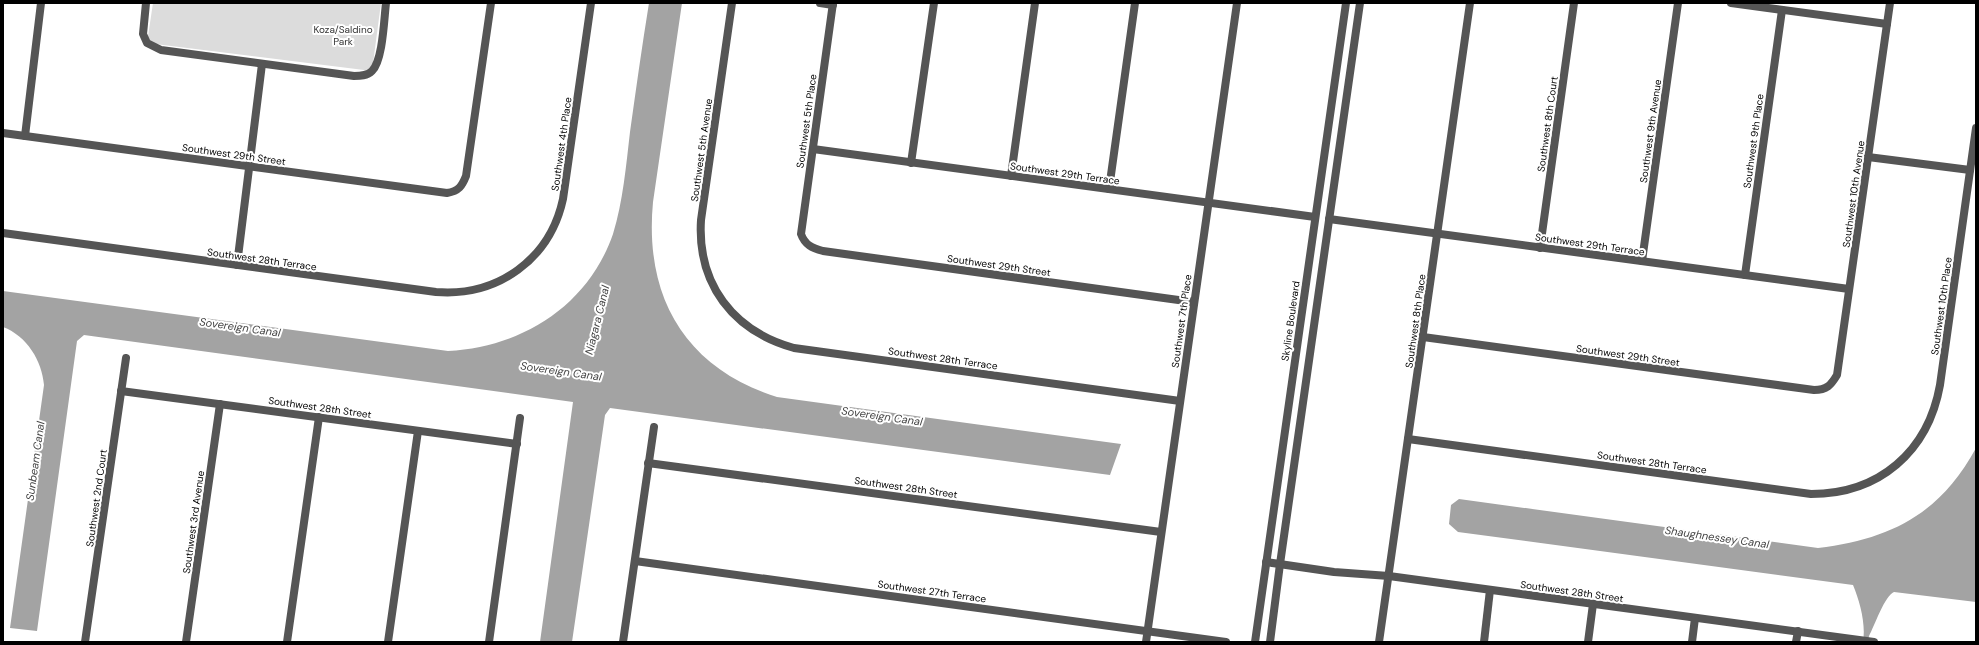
<svg xmlns="http://www.w3.org/2000/svg" width="1979" height="645" font-family="'DM Sans',sans-serif">
<style>
.green{fill:#dcdcdc}
.water{fill:#a3a3a3}
.lines{fill:none;stroke-linecap:round;stroke-linejoin:round}
.minor{stroke:#555;stroke-width:8}
.tertiary{stroke:#555;stroke-width:8}
.labels{text-anchor:middle;stroke-width:4;stroke-linejoin:round;paint-order:stroke}
.park-label{font-size:10px;fill:#333;stroke:#fff}
.street-label{font-size:10px;fill:#000;stroke:#fff}
.water-label{font-size:11px;font-style:italic;fill:#444;stroke:#fff}
</style>
<rect width="100%" height="100%" fill="#fff"/>
<!-- green -->
<path class="green" d="M 153,3 L 381,3 L 372,71 L 147,43 Z"/>
<!-- water -->
<g class="water">
<path d="M 649,3 L 682,3 L 653,202 C 644,297 685,368 777,397 L 1121,444 L 1110,475 L 610,408 L 605,415 L 572,642 L 540,642 L 573,402 L 84,335 L 77,341 L 37,631 L 10,628 L 44,385 C 42,361 27,336 3,327 L 3,291 L 448,351 C 522,347 588,306 613,234 C 623,201 626,166 630,132 C 636,89 642,46 649,3 Z"/>
<path d="M 1976,448 L 1976,602 L 1894,592 C 1885,595 1874,627 1869,636 L 1868,642 L 1863,642 C 1866,624 1860,602 1853,585 L 1458,532 L 1449,524 L 1451,505 L 1459,499 L 1818,548 C 1891,539 1940,514 1976,448 Z"/>
</g>
<g class="lines">
<!-- minor -->
<g class="minor">
<path d="M 146,3 L 143,34 L 147,43 L 161,50 L 354,76 C 360,76 367,76 372,71 C 383,60 384,19 386,3"/>
<path d="M 732,3 L 701,220 C 697,284 733,331 794,348 L 1180,401"/>
<path d="M 820,3 L 833,5"/>
<path d="M 833,3 L 801,234 C 805,245 812,248 823,251 L 1193,302"/>
<path d="M 1731,3 L 1887,24"/>
<path d="M 3,133 L 447,193 C 459,191 462,186 466,176 L 491,3"/>
<path d="M 25,136 L 41,3"/>
<path d="M 813,149 L 1315,217"/>
<path d="M 1868,157 L 1970,170"/>
<path d="M 911,163 L 934,3"/>
<path d="M 1011,176 L 1035,3"/>
<path d="M 1109,189 L 1135,3"/>
<path d="M 1329,219 L 1849,289"/>
<path d="M 3,233 L 436,292 C 498,297 550,259 563,199 L 591,3"/>
<path d="M 1540,248 L 1574,3"/>
<path d="M 1642,261 L 1678,3"/>
<path d="M 237,265 L 262,64"/>
<path d="M 1745,275 L 1782,10"/>
<path d="M 1423,337 L 1814,390 C 1827,390 1831,385 1837,375 L 1890,3"/>
<path d="M 121,391 L 517,444"/>
<path d="M 1408,439 L 1811,494 C 1879,494 1928,452 1940,385 L 1976,128"/>
<path d="M 648,463 L 1161,532"/>
<path d="M 635,561 L 1226,642"/>
<path d="M 1266,562 L 1334,572 L 1389,576 L 1874,642"/>
<path d="M 85,642 L 126,358"/>
<path d="M 186,642 L 220,404"/>
<path d="M 287,642 L 319,417"/>
<path d="M 388,642 L 418,431"/>
<path d="M 489,642 L 520,418"/>
<path d="M 623,642 L 654,427"/>
<path d="M 1146,642 L 1237,3"/>
<path d="M 1379,642 L 1470,3"/>
<path d="M 1484,642 L 1490,590"/>
<path d="M 1588,642 L 1593,604"/>
<path d="M 1692,642 L 1695,618"/>
<path d="M 1796,642 L 1798,631"/>
</g>
<!-- tertiary -->
<g class="tertiary">
<path d="M 1255,642 L 1346,3"/>
<path d="M 1270,642 L 1280,564 L 1360,3"/>
</g>
</g>
<g class="labels">
<!-- park labels -->
<g class="park-label">
<text x="343" y="33">Koza/Saldino<tspan x="343" dy="12">Park</tspan></text>
</g>
<!-- street labels -->
<g class="street-label">
<text transform="translate(806 121) rotate(-82)" y="4">Southwest 5th Place</text>
<text transform="translate(1547 124) rotate(-82)" y="4">Southwest 8th Court</text>
<text transform="translate(1650 131) rotate(-82)" y="4">Southwest 9th Avenue</text>
<text transform="translate(1753 141) rotate(-82)" y="4">Southwest 9th Place</text>
<text transform="translate(561 144) rotate(-82)" y="4">Southwest 4th Place</text>
<text transform="translate(701 150) rotate(-82)" y="4">Southwest 5th Avenue</text>
<text transform="translate(234 154) rotate(8)" y="4">Southwest 29th Street</text>
<text transform="translate(1065 173) rotate(8)" y="4">Southwest 29th Terrace</text>
<text transform="translate(1853 194) rotate(-82)" y="4">Southwest 10th Avenue</text>
<text transform="translate(1590 244) rotate(8)" y="4">Southwest 29th Terrace</text>
<text transform="translate(262 259) rotate(8)" y="4">Southwest 28th Terrace</text>
<text transform="translate(999 265) rotate(8)" y="4">Southwest 29th Street</text>
<text transform="translate(1941 306) rotate(-82)" y="4">Southwest 10th Place</text>
<text transform="translate(1181 321) rotate(-82)" y="4">Southwest 7th Place</text>
<text transform="translate(1290 321) rotate(-82)" y="4">Skyline Boulevard</text>
<text transform="translate(1415 321) rotate(-82)" y="4">Southwest 8th Place</text>
<text transform="translate(1628 355) rotate(8)" y="4">Southwest 29th Street</text>
<text transform="translate(943 358) rotate(8)" y="4">Southwest 28th Terrace</text>
<text transform="translate(320 407) rotate(8)" y="4">Southwest 28th Street</text>
<text transform="translate(1652 462) rotate(8)" y="4">Southwest 28th Terrace</text>
<text transform="translate(906 487) rotate(8)" y="4">Southwest 28th Street</text>
<text transform="translate(96 498) rotate(-82)" y="4">Southwest 2nd Court</text>
<text transform="translate(193 522) rotate(-82)" y="4">Southwest 3rd Avenue</text>
<text transform="translate(932 591) rotate(8)" y="4">Southwest 27th Terrace</text>
<text transform="translate(1572 591) rotate(8)" y="4">Southwest 28th Street</text>
</g>
<!-- water labels -->
<g class="water-label">
<text transform="translate(597 320) rotate(-76)" y="4">Niagara Canal</text>
<text transform="translate(240 327) rotate(8)" y="4">Sovereign Canal</text>
<text transform="translate(561 371) rotate(8)" y="4">Sovereign Canal</text>
<text transform="translate(882 416) rotate(8)" y="4">Sovereign Canal</text>
<text transform="translate(35 461) rotate(-82)" y="4">Sunbeam Canal</text>
<text transform="translate(1717 537) rotate(8)" y="4">Shaughnessey Canal</text>
</g>
</g>
<!-- border -->
<rect width="1979" height="645" fill="none" stroke="#000000" stroke-width="8"/>
</svg>
